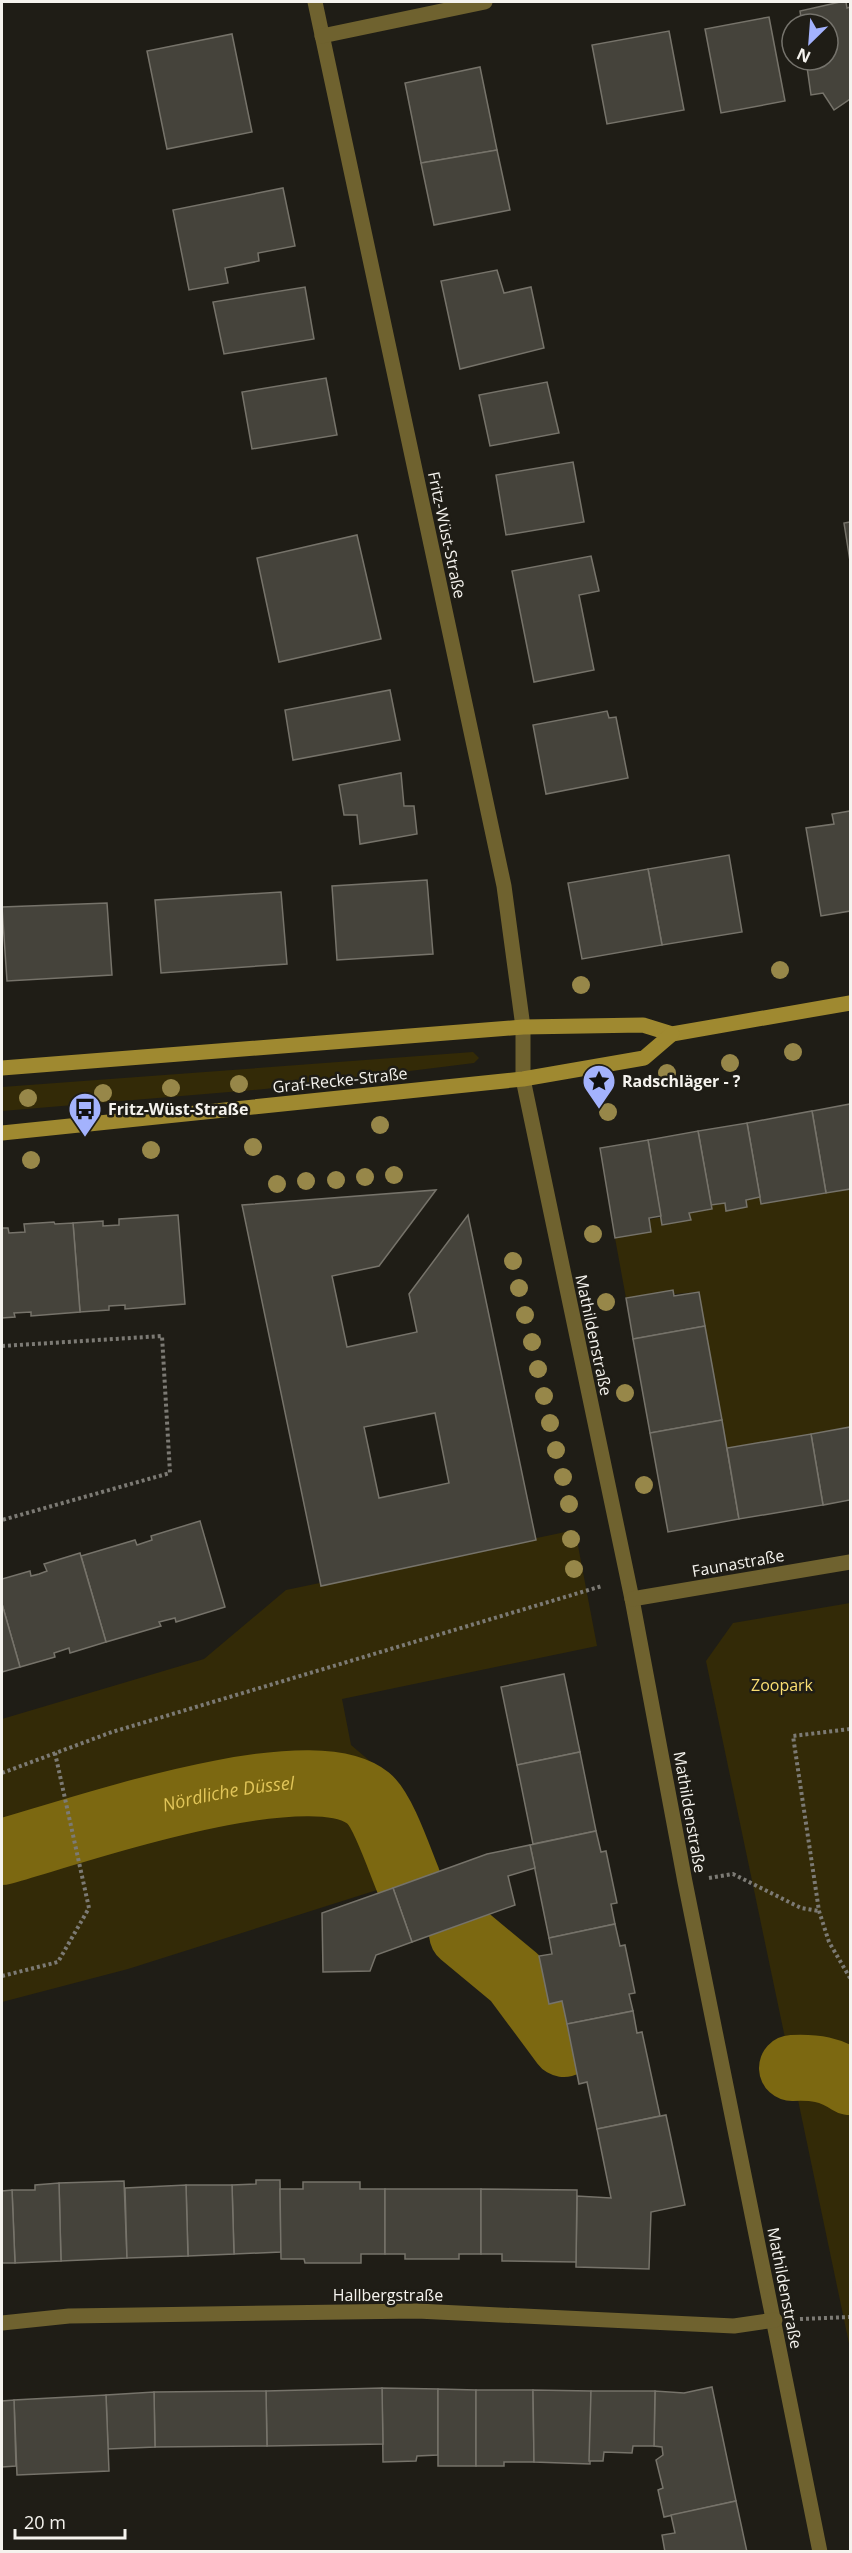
<svg xmlns="http://www.w3.org/2000/svg" width="852" height="2553" font-family="'Open Sans',sans-serif">
<style>
.green{fill:#332a07}
.lines{fill:none;stroke-linecap:round;stroke-linejoin:round}
.river{stroke:#7c6811;stroke-width:66}
.building{fill:#45433b;stroke:#76736a;stroke-width:1.5;fill-rule:evenodd}
.path{stroke:#7c7a74;stroke-width:4;stroke-dasharray:3 3;stroke-linecap:butt}
.street{stroke:#6f622f;stroke-width:15}
.secondary{stroke:#9f8930;stroke-width:15}
.tree{fill:#978749}
.labels{text-anchor:middle;stroke-width:5;stroke-linejoin:round;paint-order:stroke}
.street-label{font-size:16px;fill:#f5f3ee;stroke:#1f1d16}
.poi-label{font-size:16px;font-weight:bold;fill:#f5f3ee;stroke:#1f1d16;text-anchor:start}
.park-label{font-size:16px;fill:#fade72;stroke:#1f1d16}
.water-label{font-size:18px;font-style:italic;fill:#e1c559;stroke:#1f1d16}
</style>
<rect width="100%" height="100%" fill="#1f1d16"/>
<!-- green -->
<g class="green">
<path d="M 473,1052 L 479,1058 L 474,1063 L 265,1089 L 2,1111 L 2,1087 Z"/>
<path d="M 850,1189 L 850,1427 L 727,1448 L 699,1292 L 626,1298 L 615,1238 C 648,1218 651,1215 691,1219 L 689,1213 L 712,1209 L 711,1205 L 725,1203 L 726,1210 L 746,1200 L 760,1197 L 762,1204 Z"/>
<path d="M 575,1530 L 597,1646 L 342,1699 L 351,1745 L 398,1785 L 437,1871 L 128,1969 L 2,2002 L 2,1719 L 204,1659 L 286,1590 Z"/>
<path d="M 850,1603 L 850,2348 L 706,1661 L 733,1623 Z"/>
</g>
<g class="lines">
<!-- river -->
<g class="river">
<path id="s1" d="M 2,1852 C 74,1832 309,1750 368,1798 C 383,1810 400,1861 408,1880"/>
<path d="M 462,1934 L 515,1978 L 564,2044"/>
<path d="M 792,2068 C 815,2067 830,2069 850,2082"/>
</g>
</g>
<!-- building -->
<g class="building">
<path d="M 840,2 L 846,2 L 847,8 L 850,7 L 850,99 L 834,110 L 823,93 L 811,95 L 806,60 L 828,60 L 828,24 L 802,24 L 800,11 Z"/>
<path d="M 769,17 L 785,101 L 721,113 L 705,29 Z"/>
<path d="M 669,31 L 684,110 L 607,124 L 592,45 Z"/>
<path d="M 232,34 L 252,132 L 167,149 L 147,51 Z"/>
<path d="M 480,67 L 497,150 L 421,163 L 405,83 Z"/>
<path d="M 497,150 L 510,210 L 434,225 L 421,163 Z"/>
<path d="M 283,188 L 295,246 L 258,253 L 259,261 L 225,268 L 228,283 L 189,290 L 173,210 Z"/>
<path d="M 497,270 L 504,293 L 531,287 L 544,348 L 460,369 L 441,281 Z"/>
<path d="M 305,287 L 314,339 L 224,354 L 213,302 Z"/>
<path d="M 326,378 L 337,435 L 252,449 L 242,392 Z"/>
<path d="M 547,382 L 559,433 L 490,446 L 479,395 Z"/>
<path d="M 573,462 L 584,522 L 506,535 L 496,475 Z"/>
<path d="M 850,522 L 850,561 L 844,523 Z"/>
<path d="M 357,535 L 381,639 L 279,662 L 257,558 Z"/>
<path d="M 591,556 L 599,591 L 579,595 L 594,670 L 534,682 L 512,571 Z"/>
<path d="M 390,690 L 400,740 L 293,760 L 285,710 Z"/>
<path d="M 607,711 L 609,718 L 616,717 L 628,778 L 546,794 L 533,725 Z"/>
<path d="M 401,773 L 404,806 L 414,806 L 417,834 L 360,844 L 357,815 L 344,815 L 339,785 Z"/>
<path d="M 850,811 L 850,911 L 821,916 L 806,828 L 834,824 L 832,814 Z"/>
<path d="M 729,855 L 742,932 L 662,945 L 648,869 Z"/>
<path d="M 648,869 L 662,945 L 582,959 L 568,883 Z"/>
<path d="M 427,880 L 433,954 L 337,960 L 332,886 Z"/>
<path d="M 281,892 L 287,964 L 161,973 L 155,900 Z"/>
<path d="M 107,903 L 112,975 L 7,981 L 2,907 Z"/>
<path d="M 850,1104 L 850,1189 L 826,1193 L 812,1111 Z"/>
<path d="M 812,1111 L 826,1193 L 761,1204 L 747,1123 Z"/>
<path d="M 747,1123 L 760,1197 L 746,1200 L 747,1207 L 726,1211 L 725,1203 L 711,1205 L 698,1131 Z"/>
<path d="M 698,1131 L 712,1209 L 689,1213 L 691,1220 L 662,1225 L 648,1140 Z"/>
<path d="M 648,1140 L 661,1216 L 649,1218 L 651,1232 L 615,1238 L 600,1148 Z"/>
<path d="M 436,1190 L 379,1266 L 332,1276 L 347,1347 L 417,1332 L 409,1294 L 468,1215 L 536,1540 L 321,1586 L 242,1205 ZM 435,1413 L 449,1483 L 379,1498 L 364,1427 Z"/>
<path d="M 178,1215 L 185,1304 L 125,1309 L 125,1305 L 109,1306 L 109,1310 L 80,1312 L 73,1223 L 103,1221 L 103,1226 L 119,1225 L 119,1219 Z"/>
<path d="M 54,1222 L 55,1224 L 73,1223 L 80,1312 L 31,1316 L 31,1312 L 14,1313 L 15,1317 L 2,1318 L 2,1228 L 8,1228 L 9,1233 L 25,1232 L 24,1224 Z"/>
<path d="M 673,1290 L 674,1296 L 699,1292 L 705,1326 L 633,1339 L 626,1298 Z"/>
<path d="M 705,1326 L 722,1420 L 650,1433 L 633,1339 Z"/>
<path d="M 722,1420 L 739,1519 L 668,1532 L 650,1433 Z"/>
<path d="M 850,1427 L 850,1500 L 823,1505 L 811,1434 Z"/>
<path d="M 811,1434 L 823,1505 L 739,1519 L 727,1448 Z"/>
<path d="M 200,1521 L 225,1607 L 176,1622 L 175,1618 L 159,1622 L 161,1626 L 106,1642 L 81,1556 L 135,1540 L 137,1545 L 152,1540 L 151,1536 Z"/>
<path d="M 80,1553 L 106,1642 L 70,1653 L 69,1648 L 54,1653 L 55,1657 L 20,1667 L 2,1604 L 2,1579 L 30,1571 L 31,1576 L 39,1574 L 47,1571 L 44,1564 Z"/>
<path d="M 2,1604 L 20,1667 L 2,1672 Z"/>
<path d="M 564,1674 L 580,1752 L 517,1765 L 501,1687 Z"/>
<path d="M 580,1752 L 596,1831 L 533,1844 L 517,1765 Z"/>
<path d="M 596,1831 L 601,1852 L 606,1851 L 617,1903 L 611,1904 L 615,1924 L 549,1938 L 530,1845 Z"/>
<path d="M 530,1845 L 535,1868 L 508,1876 L 515,1905 L 412,1942 L 393,1888 L 487,1854 Z"/>
<path d="M 393,1888 L 412,1942 L 376,1955 L 370,1971 L 323,1972 L 322,1913 Z"/>
<path d="M 615,1924 L 620,1946 L 625,1945 L 635,1993 L 629,1994 L 633,2011 L 567,2024 L 562,2001 L 549,2004 L 539,1956 L 552,1954 L 549,1938 Z"/>
<path d="M 633,2011 L 637,2033 L 642,2032 L 660,2116 L 597,2129 L 587,2082 L 579,2084 L 567,2024 Z"/>
<path d="M 666,2115 L 685,2205 L 651,2212 L 649,2269 L 576,2267 L 577,2196 L 611,2198 L 597,2129 Z"/>
<path d="M 256,2180 L 280,2180 L 281,2252 L 234,2254 L 232,2185 L 256,2184 Z"/>
<path d="M 124,2181 L 127,2258 L 61,2261 L 59,2183 Z"/>
<path d="M 303,2182 L 360,2182 L 360,2189 L 385,2189 L 385,2254 L 361,2254 L 361,2263 L 305,2263 L 304,2259 L 281,2259 L 280,2189 L 303,2189 Z"/>
<path d="M 59,2183 L 61,2261 L 15,2263 L 12,2190 L 35,2190 L 35,2185 Z"/>
<path d="M 186,2185 L 232,2185 L 234,2254 L 188,2256 Z"/>
<path d="M 186,2185 L 188,2256 L 127,2258 L 125,2188 Z"/>
<path d="M 385,2189 L 481,2189 L 481,2254 L 459,2254 L 459,2259 L 405,2259 L 405,2254 L 385,2254 Z"/>
<path d="M 481,2189 L 577,2190 L 576,2262 L 502,2261 L 502,2254 L 481,2254 Z"/>
<path d="M 12,2190 L 15,2263 L 2,2263 L 2,2191 Z"/>
<path d="M 712,2387 L 736,2501 L 664,2517 L 658,2490 L 663,2488 L 656,2460 L 663,2455 L 662,2447 L 654,2446 L 655,2391 L 684,2393 Z"/>
<path d="M 382,2388 L 438,2389 L 438,2455 L 417,2456 L 416,2461 L 383,2462 Z"/>
<path d="M 382,2388 L 383,2444 L 267,2446 L 266,2391 Z"/>
<path d="M 438,2389 L 476,2390 L 476,2466 L 438,2466 Z"/>
<path d="M 476,2390 L 533,2390 L 534,2462 L 504,2462 L 504,2466 L 476,2466 Z"/>
<path d="M 533,2390 L 591,2391 L 590,2464 L 534,2462 Z"/>
<path d="M 266,2391 L 267,2446 L 155,2447 L 154,2392 Z"/>
<path d="M 591,2391 L 655,2391 L 654,2446 L 633,2446 L 632,2453 L 604,2452 L 603,2461 L 589,2461 Z"/>
<path d="M 154,2392 L 155,2447 L 108,2449 L 106,2395 Z"/>
<path d="M 106,2395 L 109,2471 L 17,2475 L 14,2400 Z"/>
<path d="M 14,2400 L 16,2466 L 2,2467 L 2,2401 Z"/>
<path d="M 736,2501 L 747,2552 L 665,2552 L 662,2535 L 675,2533 L 671,2515 Z"/>
</g>
<g class="lines">
<!-- path -->
<g class="path">
<path d="M 2,1346 L 162,1336 L 170,1473 L 2,1520"/>
<path d="M 850,1729 L 793,1736 L 819,1911 L 829,1942 L 850,1978"/>
<path d="M 2,1773 L 112,1732 L 602,1586"/>
<path d="M 709,1878 L 733,1874 L 801,1908 L 819,1911"/>
<path d="M 2,1976 L 58,1962 L 89,1908 L 55,1753"/>
<path d="M 800,2319 L 850,2317"/>
</g>
<!-- street -->
<g class="street">
<path d="M 315,2 L 504,886 L 523,1027 L 523,1079 L 632,1599 L 685,1882 L 820,2552"/>
<path d="M 322,36 L 485,2"/>
<path d="M 632,1599 L 850,1562"/>
<path d="M 2,2323 L 69,2316 L 417,2311 L 734,2326 L 775,2320"/>
</g>
<!-- secondary -->
<g class="secondary">
<path d="M 2,1068 L 523,1027 L 643,1025 L 672,1034 L 850,1003"/>
<path d="M 2,1133 L 523,1079 L 644,1058 L 672,1034"/>
</g>
</g>
<!-- trees -->
<g class="tree">
<circle cx="780" cy="970" r="9"/>
<circle cx="581" cy="985" r="9"/>
<circle cx="793" cy="1052" r="9"/>
<circle cx="730" cy="1063" r="9"/>
<circle cx="667" cy="1073" r="9"/>
<circle cx="239" cy="1084" r="9"/>
<circle cx="603" cy="1084" r="9"/>
<circle cx="171" cy="1088" r="9"/>
<circle cx="103" cy="1093" r="9"/>
<circle cx="28" cy="1098" r="9"/>
<circle cx="608" cy="1112" r="9"/>
<circle cx="380" cy="1125" r="9"/>
<circle cx="253" cy="1147" r="9"/>
<circle cx="151" cy="1150" r="9"/>
<circle cx="31" cy="1160" r="9"/>
<circle cx="394" cy="1175" r="9"/>
<circle cx="365" cy="1177" r="9"/>
<circle cx="336" cy="1180" r="9"/>
<circle cx="306" cy="1181" r="9"/>
<circle cx="277" cy="1184" r="9"/>
<circle cx="593" cy="1234" r="9"/>
<circle cx="513" cy="1261" r="9"/>
<circle cx="519" cy="1288" r="9"/>
<circle cx="606" cy="1302" r="9"/>
<circle cx="525" cy="1315" r="9"/>
<circle cx="532" cy="1342" r="9"/>
<circle cx="538" cy="1369" r="9"/>
<circle cx="625" cy="1393" r="9"/>
<circle cx="544" cy="1396" r="9"/>
<circle cx="550" cy="1423" r="9"/>
<circle cx="556" cy="1450" r="9"/>
<circle cx="563" cy="1477" r="9"/>
<circle cx="644" cy="1485" r="9"/>
<circle cx="569" cy="1504" r="9"/>
<circle cx="571" cy="1539" r="9"/>
<circle cx="574" cy="1569" r="9"/>
</g>
<!-- icons -->
<defs>
<g id="sight-pin" transform="scale(1.725)"><path d="M0 17L-7.5 6A9.5 9.5 0 1 1 7.5 6Z" fill="#a3b2fd" stroke="#1f1d16"/><path d="M0-6L1.8-2.2L6-1.7L2.9 1.2L3.7 5.4L0 3.3L-3.7 5.4L-2.9 1.2L-6-1.7L-1.8-2.2Z" fill="#111"/></g>
<g id="bus-pin" transform="scale(1.725)"><path d="M0 17L-7.5 6A9.5 9.5 0 1 1 7.5 6Z" fill="#a3b2fd" stroke="#1f1d16"/><path d="M-5-6H5V4H4V6H2V4H-2V6H-4V4H-5ZM-3.5-4V0h7V-4ZM-3.5 1.2v1.5H-2V1.2ZM2 1.2v1.5H3.5V1.2Z" fill="#111"/></g>
</defs>
<g fill-rule="evenodd">
<use href="#sight-pin" x="599" y="1081"/>
<use href="#bus-pin" x="85" y="1109"/>
</g>
<g class="labels">
<!-- street labels -->
<g class="street-label">
<text transform="translate(447 535) rotate(78)" y="6">Fritz-Wüst-Straße</text>
<text transform="translate(340 1080) rotate(-6)" y="6">Graf-Recke-Straße</text>
<text transform="translate(594 1335) rotate(78)" y="6">Mathildenstraße</text>
<text transform="translate(738 1563) rotate(-10)" y="6">Faunastraße</text>
<text transform="translate(690 1812) rotate(80)" y="6">Mathildenstraße</text>
<text transform="translate(785 2288) rotate(79)" y="6">Mathildenstraße</text>
<text x="388" y="2301">Hallbergstraße</text>
</g>
<!-- poi labels -->
<g class="poi-label">
<text x="622" y="1087">Radschläger - ?</text>
<text x="108" y="1115">Fritz-Wüst-Straße</text>
</g>
<!-- park labels -->
<g class="park-label">
<text x="782" y="1691">Zoopark</text>
</g>
<!-- water labels -->
<g class="water-label">
<text dy="6" stroke="none"><textPath href="#s1" startOffset="234">Nördliche Düssel</textPath></text>
</g>
</g>
<!-- border -->
<rect width="852" height="2553" fill="none" stroke="#f5f3ee" stroke-width="6"/>
<!-- north arrow -->
<g transform="translate(810 42) rotate(205)"><circle r="28" fill="#1f1d16" stroke="#75736c" stroke-width="1.5"/>
<path d="M0-4.5L10 22L0 15L-10 22Z" fill="#a3b2fd"/>
<text y="-9" font-size="16" font-weight="bold" text-anchor="middle" fill="#f5f3ee">N</text>
</g>
<!-- scale -->
<path d="M15 2529v9h110v-9" fill="none" stroke="#f5f3ee" stroke-width="3"/>
<text x="24" y="2529" font-size="18" fill="#f5f3ee" stroke="#1f1d16" stroke-width="4.5" paint-order="stroke">20 m</text>
</svg>
